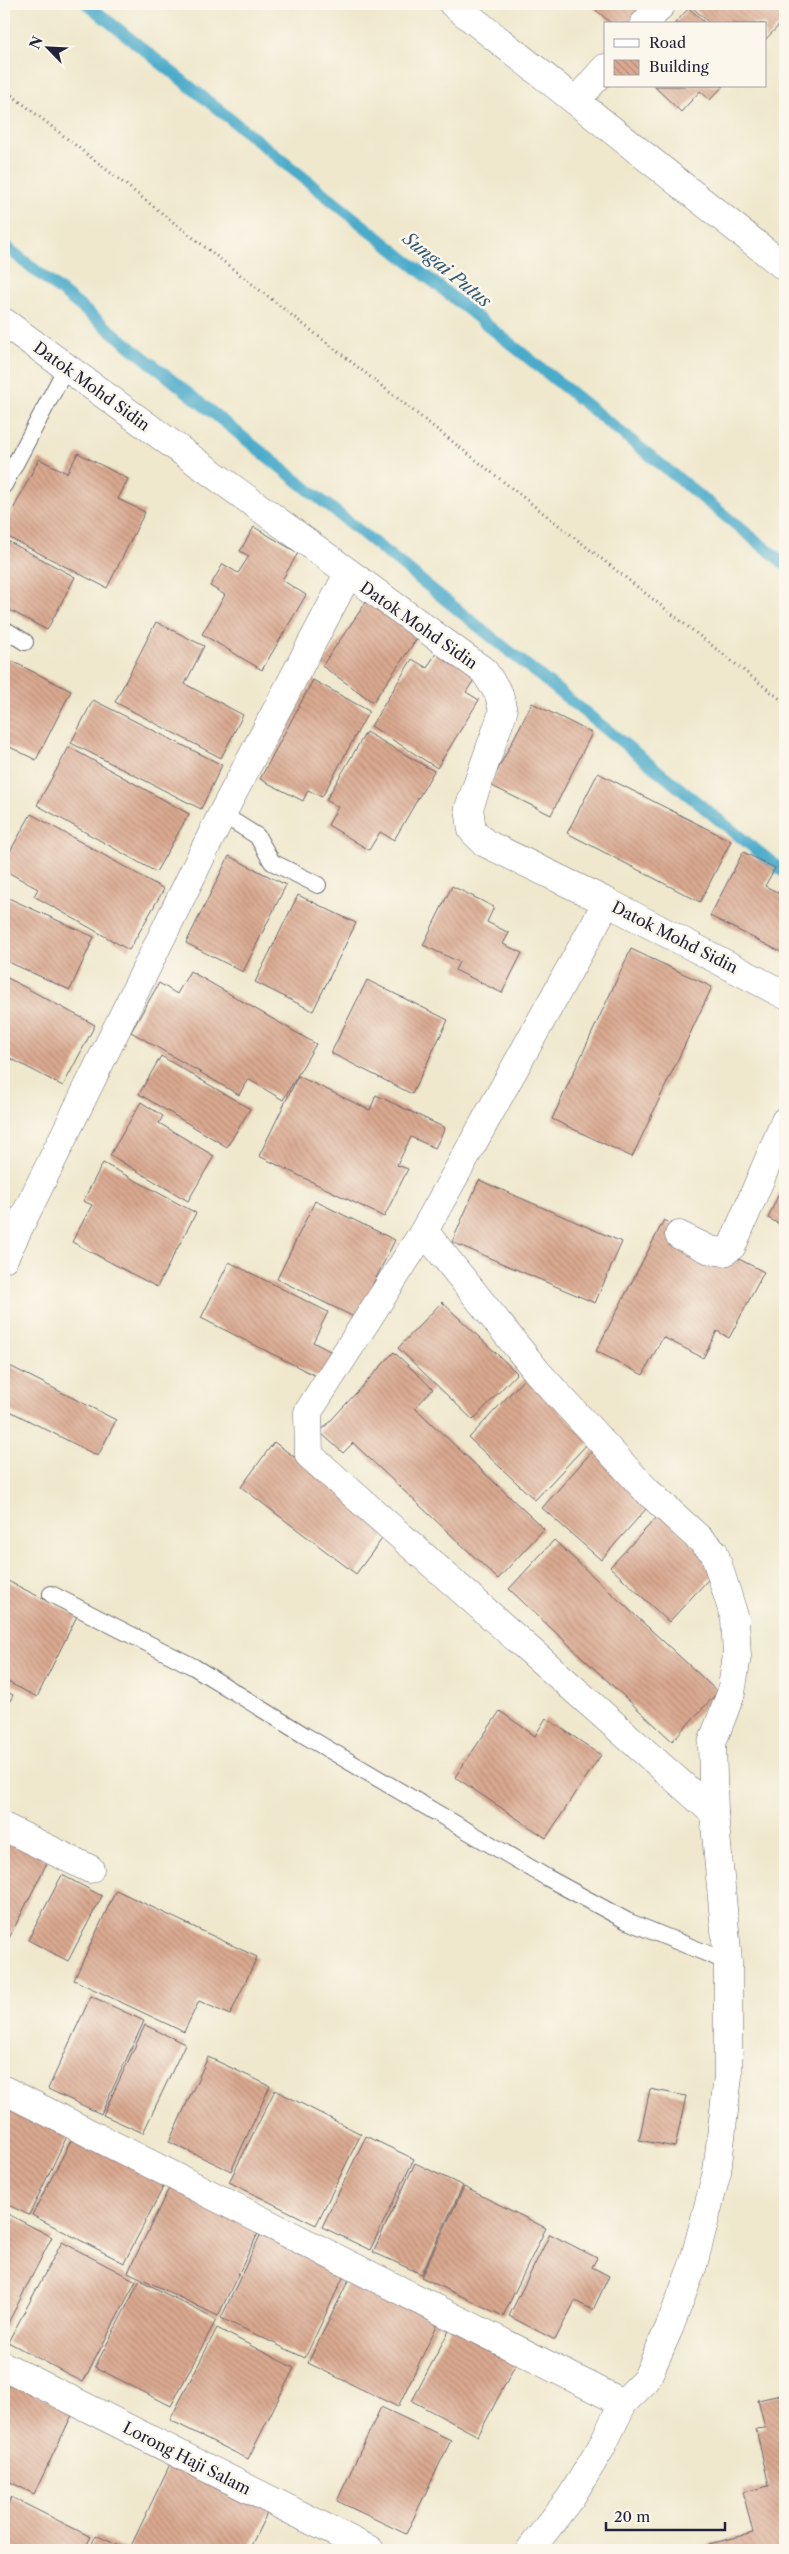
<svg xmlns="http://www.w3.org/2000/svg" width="789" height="2554" font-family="'Libre Caslon Text',serif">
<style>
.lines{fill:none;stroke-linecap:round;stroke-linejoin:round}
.stream{stroke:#4babca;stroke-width:12}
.building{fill:url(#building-back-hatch)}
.service-casing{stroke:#6a676e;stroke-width:18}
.minor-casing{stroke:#6a676e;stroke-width:29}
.path{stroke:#6a676e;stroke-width:3;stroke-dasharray:1 4;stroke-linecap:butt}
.service{stroke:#fff;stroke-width:16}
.minor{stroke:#fff;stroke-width:28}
.labels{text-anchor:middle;stroke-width:5;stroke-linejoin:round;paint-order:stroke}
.street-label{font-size:16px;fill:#22223b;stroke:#fbf7ec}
.water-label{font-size:18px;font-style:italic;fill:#325974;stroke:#fbf7ec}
</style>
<defs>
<pattern id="building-back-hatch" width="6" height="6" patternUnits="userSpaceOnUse" patternTransform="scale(1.25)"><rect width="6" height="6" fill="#d9a88f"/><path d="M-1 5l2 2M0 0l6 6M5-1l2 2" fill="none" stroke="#ba907c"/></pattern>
</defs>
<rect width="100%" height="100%" fill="#fbf7ec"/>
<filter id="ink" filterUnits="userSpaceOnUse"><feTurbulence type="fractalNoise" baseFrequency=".02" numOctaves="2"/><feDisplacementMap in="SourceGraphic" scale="10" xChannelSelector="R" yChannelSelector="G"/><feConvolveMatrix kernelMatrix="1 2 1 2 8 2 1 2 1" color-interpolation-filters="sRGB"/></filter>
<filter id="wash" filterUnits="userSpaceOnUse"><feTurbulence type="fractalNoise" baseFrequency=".0096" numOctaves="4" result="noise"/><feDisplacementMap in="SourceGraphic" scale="20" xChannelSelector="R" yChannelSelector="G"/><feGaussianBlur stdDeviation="1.12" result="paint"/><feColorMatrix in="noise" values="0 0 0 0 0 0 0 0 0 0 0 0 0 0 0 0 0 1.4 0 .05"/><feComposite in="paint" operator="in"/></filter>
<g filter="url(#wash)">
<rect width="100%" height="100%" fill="#efe8cd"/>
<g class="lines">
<!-- stream -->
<g class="stream">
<path d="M 87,4 L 785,564"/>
<path d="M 4,245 L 785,873"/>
</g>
</g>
<g id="blocks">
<!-- building -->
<g class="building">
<path d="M 589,4 L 649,4 L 632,24 L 612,24 Z"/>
<path d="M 689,4 L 785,4 L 785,19 L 765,40 L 765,24 L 710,24 Z"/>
<path d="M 689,8 L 706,24 L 674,24 Z"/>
<path d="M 654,86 L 723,86 L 710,100 L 700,91 L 681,112 Z"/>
<path d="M 78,453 L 128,479 L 118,499 L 145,512 L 107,588 L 4,535 L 4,527 L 39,459 L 67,473 Z"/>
<path d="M 254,527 L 298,553 L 282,580 L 306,595 L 262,670 L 202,634 L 225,595 L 210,586 L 223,564 L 238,573 L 249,556 L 240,551 Z"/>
<path d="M 4,539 L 75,577 L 47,630 L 4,607 Z"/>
<path d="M 369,598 L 420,634 L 373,702 L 322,666 Z"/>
<path d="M 156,622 L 204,646 L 185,684 L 243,715 L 221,758 L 115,702 Z"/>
<path d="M 438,650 L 478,674 L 466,692 L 479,700 L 437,768 L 371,726 L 412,659 L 427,668 Z"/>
<path d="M 4,657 L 71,691 L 36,760 L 4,744 Z"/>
<path d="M 313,680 L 369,711 L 322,797 L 308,790 L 303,801 L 260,779 Z"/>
<path d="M 93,700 L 222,765 L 201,809 L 71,743 Z"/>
<path d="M 532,703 L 592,733 L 551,815 L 490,785 Z"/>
<path d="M 366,732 L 434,771 L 394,840 L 380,832 L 369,850 L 328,825 L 338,807 L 326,800 Z"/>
<path d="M 69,747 L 189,814 L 156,872 L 37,805 Z"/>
<path d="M 598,773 L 731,841 L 700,902 L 567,833 Z"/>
<path d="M 31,814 L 164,889 L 129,950 L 34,896 L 38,889 L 4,870 L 4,862 Z"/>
<path d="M 743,852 L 775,868 L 765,886 L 785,896 L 785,954 L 710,916 Z"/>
<path d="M 229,856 L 286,885 L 243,972 L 186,943 Z"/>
<path d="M 452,886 L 494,907 L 487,922 L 509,933 L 503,944 L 522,953 L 502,993 L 455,970 L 459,962 L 423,945 Z"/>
<path d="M 298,895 L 356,923 L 313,1011 L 255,982 Z"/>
<path d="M 4,896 L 94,937 L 70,990 L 4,960 Z"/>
<path d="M 631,949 L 712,987 L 632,1157 L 552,1119 Z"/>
<path d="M 190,971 L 316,1044 L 283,1100 L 248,1079 L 239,1095 L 131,1032 L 159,983 L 177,994 Z"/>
<path d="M 4,976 L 95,1025 L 63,1086 L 4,1055 Z"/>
<path d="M 367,980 L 448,1020 L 412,1094 L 331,1053 Z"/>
<path d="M 161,1056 L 250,1109 L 227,1147 L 139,1094 Z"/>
<path d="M 298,1076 L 370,1110 L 376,1095 L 445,1128 L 435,1148 L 411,1137 L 397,1165 L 408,1169 L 384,1217 L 259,1156 Z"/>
<path d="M 141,1102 L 163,1116 L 159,1123 L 214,1156 L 188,1201 L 110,1155 Z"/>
<path d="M 103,1163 L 196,1213 L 157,1287 L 72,1242 L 92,1205 L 83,1201 Z"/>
<path d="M 479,1180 L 622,1242 L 595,1303 L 452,1242 Z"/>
<path d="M 785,1180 L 785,1227 L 768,1218 Z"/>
<path d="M 315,1201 L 395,1240 L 356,1318 L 277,1279 Z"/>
<path d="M 664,1220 L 764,1272 L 729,1338 L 717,1331 L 703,1358 L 663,1337 L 643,1375 L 596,1351 Z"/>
<path d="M 229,1262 L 328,1312 L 313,1342 L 335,1354 L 322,1379 L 201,1318 Z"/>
<path d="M 442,1302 L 517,1373 L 473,1420 L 398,1348 Z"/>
<path d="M 394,1352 L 433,1389 L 415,1408 L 544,1529 L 498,1579 L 353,1443 L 343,1453 L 320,1432 Z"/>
<path d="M 4,1363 L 116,1420 L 98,1456 L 4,1408 Z"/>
<path d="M 525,1378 L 591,1440 L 535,1500 L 469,1438 Z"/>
<path d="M 274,1442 L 390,1528 L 356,1574 L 241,1487 Z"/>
<path d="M 595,1448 L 653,1501 L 601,1560 L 542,1508 Z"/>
<path d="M 660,1514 L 718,1569 L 669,1622 L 610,1567 Z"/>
<path d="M 554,1540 L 718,1692 L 672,1741 L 509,1589 Z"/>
<path d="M 4,1579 L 77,1616 L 37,1697 L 4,1680 Z"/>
<path d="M 4,1690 L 13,1695 L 4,1713 Z"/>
<path d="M 500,1711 L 535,1736 L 546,1718 L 601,1755 L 546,1838 L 455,1777 Z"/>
<path d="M 4,1839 L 48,1861 L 4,1948 Z"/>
<path d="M 62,1875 L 102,1896 L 68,1961 L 28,1940 Z"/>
<path d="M 116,1890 L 257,1957 L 230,2015 L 199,2001 L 184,2032 L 74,1980 Z"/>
<path d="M 91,1996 L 144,2021 L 101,2114 L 48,2089 Z"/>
<path d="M 145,2025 L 185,2044 L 143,2133 L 103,2115 Z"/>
<path d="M 208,2057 L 270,2086 L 231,2171 L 169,2142 Z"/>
<path d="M 650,2089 L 686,2096 L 675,2147 L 639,2140 Z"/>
<path d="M 275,2090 L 361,2134 L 316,2225 L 229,2182 Z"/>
<path d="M 4,2092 L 72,2126 L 29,2215 L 4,2203 Z"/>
<path d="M 77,2129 L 169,2176 L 124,2263 L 32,2215 Z"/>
<path d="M 366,2136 L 414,2159 L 370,2250 L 322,2227 Z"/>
<path d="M 415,2163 L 463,2186 L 421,2274 L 373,2252 Z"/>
<path d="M 173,2180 L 263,2223 L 218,2316 L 128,2272 Z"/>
<path d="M 464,2187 L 546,2228 L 503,2316 L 421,2277 Z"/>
<path d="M 4,2212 L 52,2237 L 4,2331 Z"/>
<path d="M 265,2225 L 349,2265 L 305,2358 L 221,2318 Z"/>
<path d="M 550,2234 L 597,2258 L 592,2267 L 609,2276 L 593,2310 L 575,2301 L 555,2340 L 509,2316 Z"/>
<path d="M 62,2242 L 136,2281 L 83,2382 L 8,2342 Z"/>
<path d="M 353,2271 L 442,2315 L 398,2407 L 308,2363 Z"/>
<path d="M 140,2280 L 216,2320 L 171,2406 L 95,2367 Z"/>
<path d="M 454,2321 L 520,2356 L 478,2436 L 412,2401 Z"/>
<path d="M 217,2328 L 294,2368 L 248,2459 L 170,2420 Z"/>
<path d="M 4,2379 L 73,2413 L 34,2494 L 4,2479 Z"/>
<path d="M 785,2394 L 785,2550 L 710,2550 L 709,2544 L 753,2533 L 743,2492 L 769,2486 L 756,2429 L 765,2428 L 758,2400 Z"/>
<path d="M 381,2407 L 451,2440 L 406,2534 L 337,2501 Z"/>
<path d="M 171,2462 L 269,2509 L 249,2550 L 136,2550 L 130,2548 Z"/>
<path d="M 11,2497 L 91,2537 L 84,2550 L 4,2550 L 4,2513 Z"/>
<path d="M 96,2535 L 127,2550 L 89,2550 Z"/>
</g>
</g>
</g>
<g filter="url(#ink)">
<use href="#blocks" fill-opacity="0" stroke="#6a676e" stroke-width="1"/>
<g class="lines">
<!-- service casing -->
<g class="service-casing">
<g id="service">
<path d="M 4,485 L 66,368"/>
<path d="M 4,629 L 25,642"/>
<path d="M 222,814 L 257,836 L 272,862 L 318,885"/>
<path d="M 51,1594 L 194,1667 L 304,1735 L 546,1877 L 627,1921 L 728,1962"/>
</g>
</g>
<!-- minor casing -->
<g class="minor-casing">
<g id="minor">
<path d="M 453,4 L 785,267"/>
<path d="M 644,24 L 662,4"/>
<path d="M 576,101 L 605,68"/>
<path d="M 4,322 L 484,671 L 499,694 L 503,712 L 469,808 L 472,830 L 485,843 L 607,902 L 785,995"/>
<path d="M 607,902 L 424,1231 L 308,1412 L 309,1455 L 714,1813"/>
<path d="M 424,1231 L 539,1374 L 646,1490 L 714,1552 L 735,1619 L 737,1656 L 731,1693 L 712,1743 L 714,1813 L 728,1962 L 728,2076 L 717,2172 L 693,2265 L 670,2326 L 646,2380 L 623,2403 L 601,2448 L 571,2497 L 530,2550"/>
<path d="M 679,1235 L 710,1250 L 724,1252 L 732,1246 L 785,1121"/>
<path d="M 4,1258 L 222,814 L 348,574"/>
<path d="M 4,1827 L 90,1869"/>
<path d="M 4,2090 L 623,2403"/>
<path d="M 4,2366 L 370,2550"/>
</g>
</g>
<!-- path -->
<path class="path" d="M 4,89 L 785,703"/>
<!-- service -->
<use href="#service" class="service"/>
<!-- minor -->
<use href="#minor" class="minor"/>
</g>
</g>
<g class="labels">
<!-- street labels -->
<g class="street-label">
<text transform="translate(92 386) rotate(36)" y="6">Datok Mohd Sidin</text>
<text transform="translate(419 625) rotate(35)" y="6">Datok Mohd Sidin</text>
<text transform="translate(675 937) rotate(27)" y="6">Datok Mohd Sidin</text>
<text transform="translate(187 2458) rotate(27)" y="6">Lorong Haji Salam</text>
</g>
<!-- water labels -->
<g class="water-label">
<text transform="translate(447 270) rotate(39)" y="6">Sungai Putus</text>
</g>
</g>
<!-- margin -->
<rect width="789" height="2554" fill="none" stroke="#fbf7ec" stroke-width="20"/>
<!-- legend -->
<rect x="604" y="22" width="162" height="65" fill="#fbf7ec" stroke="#a4a2a5"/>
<rect x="614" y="39" width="25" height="8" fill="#ffffff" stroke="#a4a2a5"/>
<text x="649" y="48" font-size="15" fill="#22223b">Road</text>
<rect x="614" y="60" width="25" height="15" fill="url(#building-back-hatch)" stroke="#a4a2a5"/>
<text x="649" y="72" font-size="15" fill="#22223b">Building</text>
<!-- north arrow -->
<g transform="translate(48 48) rotate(294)" stroke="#fbf7ec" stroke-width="4" paint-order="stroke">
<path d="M0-4L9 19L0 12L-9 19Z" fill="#22223b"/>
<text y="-8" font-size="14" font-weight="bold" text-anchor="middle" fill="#22223b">N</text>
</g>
<!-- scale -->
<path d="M606 2522v8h119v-8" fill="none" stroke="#22223b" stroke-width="2.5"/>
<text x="614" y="2522" font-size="15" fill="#22223b" stroke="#fbf7ec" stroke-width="4" paint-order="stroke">20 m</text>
</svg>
